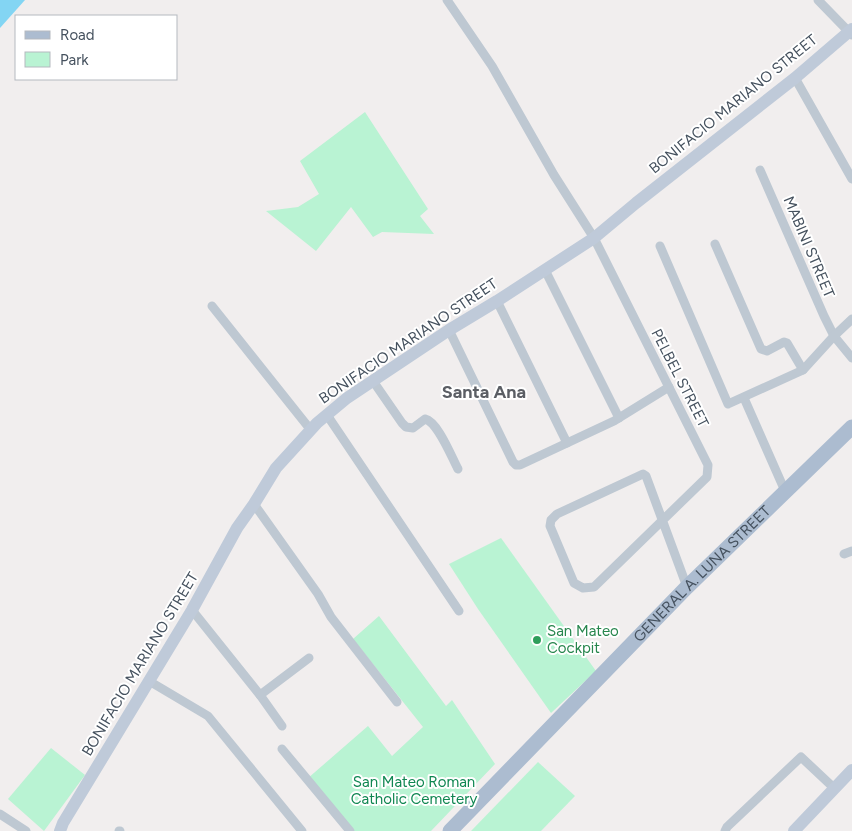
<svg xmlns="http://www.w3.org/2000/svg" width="852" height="831" font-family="Figtree,sans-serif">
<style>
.green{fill:#b9f3d3}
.water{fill:#83d5f3}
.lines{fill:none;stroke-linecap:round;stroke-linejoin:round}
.street{stroke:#bec8d2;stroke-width:9}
.secondary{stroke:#bfcad9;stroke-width:12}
.primary{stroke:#acbcd0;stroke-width:15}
.leisure-dot{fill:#2e9e5b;stroke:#fff;stroke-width:2}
.labels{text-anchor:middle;stroke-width:4;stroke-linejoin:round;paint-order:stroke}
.street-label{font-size:15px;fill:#45515e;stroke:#fff}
.leisure-label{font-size:15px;fill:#27864d;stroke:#fff;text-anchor:start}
.park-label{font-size:15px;fill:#0f8651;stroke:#fff}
.quarter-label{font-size:18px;font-weight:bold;fill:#5b5e64;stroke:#fff}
</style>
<rect width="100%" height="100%" fill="#f1eeee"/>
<!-- green -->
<g class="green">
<path d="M 365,112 L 428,209 L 420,216 L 434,234 L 382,232 L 373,237 L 351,207 L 316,251 L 266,211 L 298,207 L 319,194 L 300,161 Z"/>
<path d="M 501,538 L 596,671 L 551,713 L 478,609 L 449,564 Z"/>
<path d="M 379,616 L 446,706 L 452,700 L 495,764 L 431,831 L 354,831 L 307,779 L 368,726 L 392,756 L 423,727 L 353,639 Z"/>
<path d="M 51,748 L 85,775 L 44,831 L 8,799 Z"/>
<path d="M 538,762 L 575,796 L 541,831 L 471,831 Z"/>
</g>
<!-- water -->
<path class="water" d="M 0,0 L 25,0 L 0,28 Z"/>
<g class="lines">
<!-- street -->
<g class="street">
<path d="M 447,0 L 492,66 L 554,175 L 594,238 L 708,465 L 707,477 L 594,587 L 583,588 L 574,583 L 550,526 L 551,520 L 557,514 L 643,474 L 646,476 L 687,587"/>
<path d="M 818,0 L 852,35"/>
<path d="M 795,78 L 852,179"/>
<path d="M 760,170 L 824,316 L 834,336 L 852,358"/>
<path d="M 715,244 L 761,349 L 767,351 L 784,342 L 787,343 L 803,370"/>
<path d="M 660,246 L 728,404 L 803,370 L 834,336 L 852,319"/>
<path d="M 545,270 L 619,418"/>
<path d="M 497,301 L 567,443"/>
<path d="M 212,306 L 310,429"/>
<path d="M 449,330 L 513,462 L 516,465 L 520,465 L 614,421 L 669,387"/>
<path d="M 373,381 L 402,423 L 406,427 L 413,428 L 425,419 C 438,422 451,456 458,469"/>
<path d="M 744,398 L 785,491"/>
<path d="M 327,415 L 459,611"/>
<path d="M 254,504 L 318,594 L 331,617 L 397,702"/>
<path d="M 844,554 L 852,551"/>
<path d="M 192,610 L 260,695 L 282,726"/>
<path d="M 149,681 L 208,716 L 302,831"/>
<path d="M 260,695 L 309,658"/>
<path d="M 282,749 L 350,831"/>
<path d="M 0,814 L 26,831"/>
<path d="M 119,831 L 120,831"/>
<path d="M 725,831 L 727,827 L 801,757 L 834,788"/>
</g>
<!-- secondary -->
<g class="secondary">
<path d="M 60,831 L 63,823 L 192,610 L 237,528 L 254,504 L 276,468 L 317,423 L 347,398 L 449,330 L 497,301 L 594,238 L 636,203 L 795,78 L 852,29"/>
<path d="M 794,831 L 852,770"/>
</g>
<!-- primary -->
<path class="primary" id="s1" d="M 450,831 L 687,587 L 852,427"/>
</g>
<!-- markers -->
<circle class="leisure-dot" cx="537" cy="640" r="5"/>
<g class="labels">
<!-- street labels -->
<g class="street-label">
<text transform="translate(733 104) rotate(-39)" y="5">BONIFACIO MARIANO STREET</text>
<text transform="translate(809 247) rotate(67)" y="5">MABINI STREET</text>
<text transform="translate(408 341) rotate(-34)" y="5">BONIFACIO MARIANO STREET</text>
<text transform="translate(680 378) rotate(63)" y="5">PELBEL STREET</text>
<text dy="5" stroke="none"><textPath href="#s1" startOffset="360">GENERAL A. LUNA STREET</textPath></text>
<text transform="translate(140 664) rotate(-59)" y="5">BONIFACIO MARIANO STREET</text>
</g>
<!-- leisure labels -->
<g class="leisure-label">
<text x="547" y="636">San Mateo<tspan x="547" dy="17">Cockpit</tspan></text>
</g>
<!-- park labels -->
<g class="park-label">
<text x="414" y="787">San Mateo Roman<tspan x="414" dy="17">Catholic Cemetery</tspan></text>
</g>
<!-- quarter labels -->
<g class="quarter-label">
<text x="484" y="398">Santa Ana</text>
</g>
</g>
<!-- legend -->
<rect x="15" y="15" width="162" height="65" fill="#ffffff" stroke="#b5b9bf"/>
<rect x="25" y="31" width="25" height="8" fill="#acbcd0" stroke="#b5b9bf"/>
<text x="60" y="40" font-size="15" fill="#45515e">Road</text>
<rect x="25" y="52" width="25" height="15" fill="#b9f3d3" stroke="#b5b9bf"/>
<text x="60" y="65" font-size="15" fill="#45515e">Park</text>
</svg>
